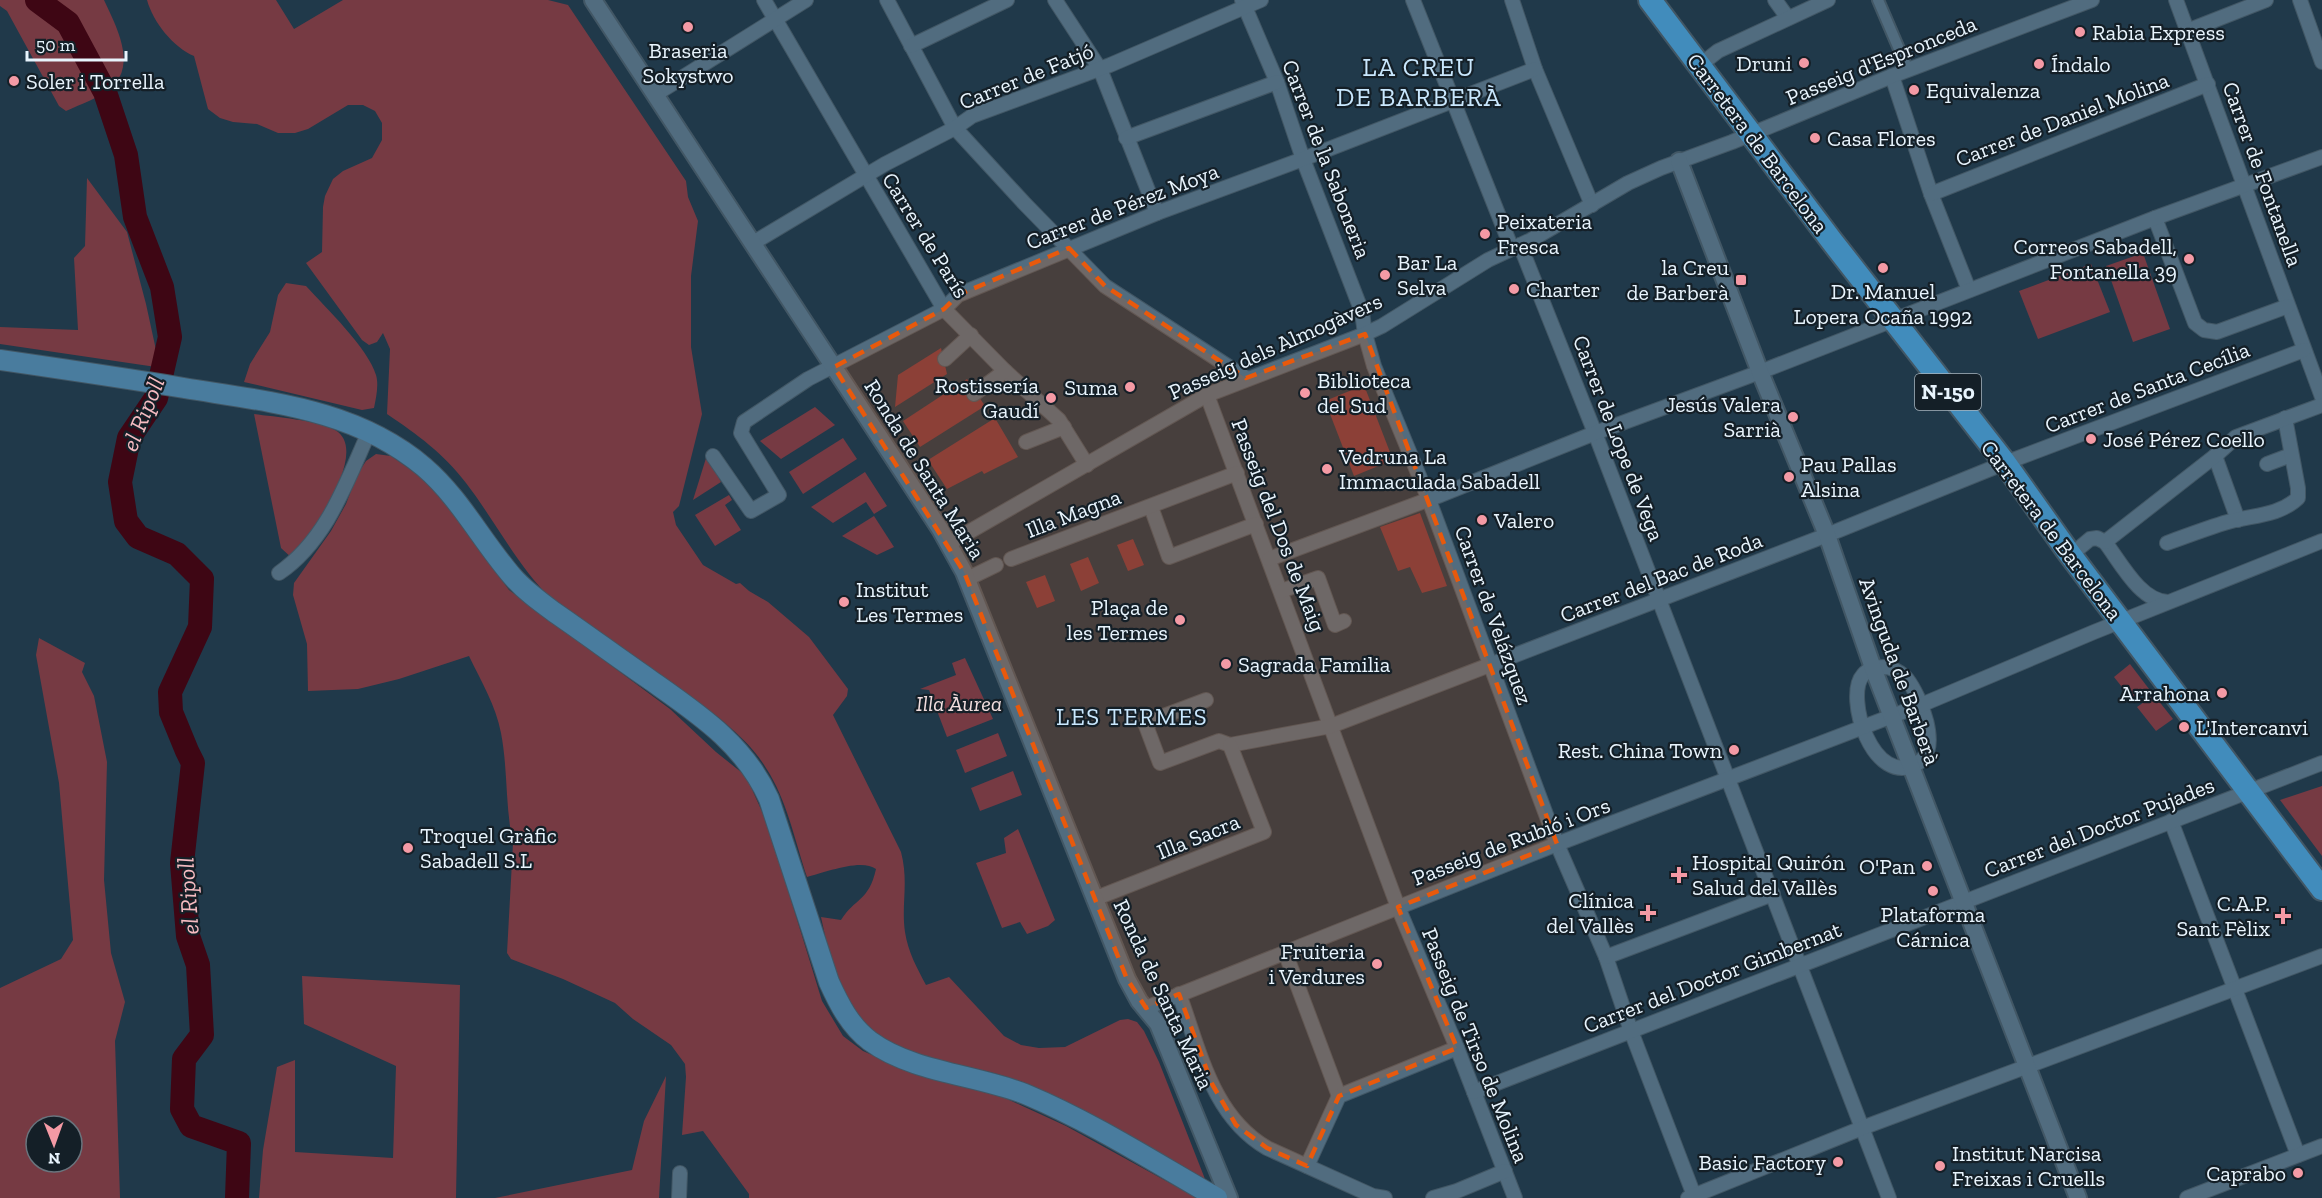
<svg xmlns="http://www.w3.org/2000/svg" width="2322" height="1198" font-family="'Zilla Slab',serif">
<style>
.green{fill:#763a43;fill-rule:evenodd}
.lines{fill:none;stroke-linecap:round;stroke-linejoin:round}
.river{stroke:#3e0614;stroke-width:24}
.pedestrian-casing{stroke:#425765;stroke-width:14}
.minor-casing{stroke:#425765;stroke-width:16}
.tertiary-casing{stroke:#425765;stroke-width:20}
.secondary-casing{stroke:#425765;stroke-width:22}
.primary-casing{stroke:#425765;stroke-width:26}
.pedestrian{stroke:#516c7f;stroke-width:10}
.minor{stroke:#516c7f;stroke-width:14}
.tertiary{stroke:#516c7f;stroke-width:16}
.secondary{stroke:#497c9e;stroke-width:20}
.primary{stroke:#418cbc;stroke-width:22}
.marked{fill:#e8590c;fill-opacity:0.2;stroke:#e8590c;stroke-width:4.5;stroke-dasharray:12 8;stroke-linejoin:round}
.poi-dot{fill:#f49aa5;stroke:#141f27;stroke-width:2}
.labels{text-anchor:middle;stroke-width:4.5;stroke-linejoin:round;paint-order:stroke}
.shield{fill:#141f27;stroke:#a8b4bd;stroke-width:1.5}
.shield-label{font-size:21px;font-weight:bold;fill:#e8f4fd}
.poi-label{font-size:22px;fill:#e8f4fd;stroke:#141f27;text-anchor:start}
.street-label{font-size:22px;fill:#e8f4fd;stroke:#141f27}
.park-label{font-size:22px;font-style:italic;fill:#f2dedf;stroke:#141f27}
.water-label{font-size:24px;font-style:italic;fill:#f6bbc1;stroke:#141f27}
.neighbourhood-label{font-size:24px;letter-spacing:1.5px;fill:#c9e7fd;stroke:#141f27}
.quarter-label{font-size:26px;letter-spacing:1.5px;fill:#c9e7fd;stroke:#141f27}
</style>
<rect width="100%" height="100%" fill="#20394a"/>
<!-- green -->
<g class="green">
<path d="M 0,0 L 104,0 C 116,26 137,64 112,87 C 100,98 81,104 66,111 L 59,106 L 7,11 L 0,6 Z"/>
<path d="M 147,0 L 276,0 L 294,29 L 343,0 L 548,0 L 568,5 L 686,181 L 688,197 L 698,221 L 691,276 L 691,347 L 702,414 L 679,506 L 673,512 L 676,525 L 703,565 L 736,584 L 740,583 L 749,591 L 768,602 L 809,637 L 848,689 L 847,696 L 833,715 L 901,852 C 909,883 901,904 905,932 C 908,952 917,968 926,985 L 949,977 L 1004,1036 L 1021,1045 L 1039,1048 L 1065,1047 L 1120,1020 L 1128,1019 L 1137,1022 L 1144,1031 L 1159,1062 L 1205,1179 L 1191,1173 C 1137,1141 1084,1109 1027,1084 C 976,1062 901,1063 862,1022 C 836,994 829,953 821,917 L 841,920 C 855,898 869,901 876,869 C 861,858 824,873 807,877 C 795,841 787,800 766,768 C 754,748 736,732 718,717 L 553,601 C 517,566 496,522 466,483 C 443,453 418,435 387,414 L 390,349 L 383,333 L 377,342 L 369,345 L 362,340 L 306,263 L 322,252 L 323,207 L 325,196 L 333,179 L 343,171 L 372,158 L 382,140 L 382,123 L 375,111 L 363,105 L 348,105 L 308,129 L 295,133 L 278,133 L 257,124 L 233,122 L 220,118 L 208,109 L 194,56 C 173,47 153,22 147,0 Z"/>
<path d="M 87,178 L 127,232 L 146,304 L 156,350 L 156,367 L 0,344 L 0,327 L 78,330 L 74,258 L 85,246 Z"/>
<path d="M 2143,253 L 2170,329 L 2133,342 L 2106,266 Z"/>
<path d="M 2091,264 L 2110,312 L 2038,339 L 2019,291 Z"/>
<path d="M 286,283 L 306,286 C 326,308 368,348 376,375 C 379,385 376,398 374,408 L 362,410 L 244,382 L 250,364 L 270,332 L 278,295 Z"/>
<path d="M 941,348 L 947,374 L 895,407 L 898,375 Z"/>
<path d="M 967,379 L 985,406 L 920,447 L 903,421 Z"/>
<path d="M 1364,385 L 1393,460 L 1354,476 L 1325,401 Z"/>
<path d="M 815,407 L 835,425 L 781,459 L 760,441 Z"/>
<path d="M 254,414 C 275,417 317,420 335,430 C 372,451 308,537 293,559 L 281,548 Z"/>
<path d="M 995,418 L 1018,457 L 984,474 L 982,471 L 947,489 L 928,460 Z"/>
<path d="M 843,438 L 857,459 L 803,494 L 789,472 Z"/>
<path d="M 376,454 L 391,456 L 421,477 L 446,503 L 509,590 L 670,709 L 716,752 L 746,776 L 768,825 L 822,1001 L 843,1036 L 863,1051 L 904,1069 L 1005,1098 L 1066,1126 L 1197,1198 L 749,1198 L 749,1194 L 703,1131 L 682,1135 L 686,1077 L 685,1064 L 671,1045 L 633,1019 L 615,1003 L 563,979 L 511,959 L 507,953 L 513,843 C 505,807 508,769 501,733 C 496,706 481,681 469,656 L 399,679 L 358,689 L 308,691 L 307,644 L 293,595 L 294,583 L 331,531 L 346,504 L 357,475 L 366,461 Z"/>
<path d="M 707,455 L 721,482 L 693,500 Z"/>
<path d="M 865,472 L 887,506 L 874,514 L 866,502 L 833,523 L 811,507 Z"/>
<path d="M 729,495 L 732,500 L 725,505 L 741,530 L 715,546 L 695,515 Z"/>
<path d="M 1420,513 L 1447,586 L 1422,593 L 1410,567 L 1398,571 L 1380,527 Z"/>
<path d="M 874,516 L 894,547 L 877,555 L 842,536 Z"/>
<path d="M 1133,539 L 1144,565 L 1128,571 L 1117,545 Z"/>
<path d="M 1088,557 L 1099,583 L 1081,591 L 1070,564 Z"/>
<path d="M 1045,575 L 1055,601 L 1037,608 L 1026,582 Z"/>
<path d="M 39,638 L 85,663 L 82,672 L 94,696 L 107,762 L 104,880 L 111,953 L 125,1002 L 115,1041 L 120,1198 L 0,1198 L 0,988 L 61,959 L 73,940 L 59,783 L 36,655 ZM 36,1126 L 72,1126 L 72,1162 L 36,1162 Z"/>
<path d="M 965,658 L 993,719 L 947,737 L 929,690 L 920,689 L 956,675 L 952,663 Z"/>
<path d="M 2130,664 L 2149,689 L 2133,701 L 2114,677 Z"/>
<path d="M 2154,695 L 2173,719 L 2156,731 L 2137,707 Z"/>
<path d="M 998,733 L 1007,756 L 965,773 L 956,750 Z"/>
<path d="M 1013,771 L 1022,795 L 980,811 L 971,788 Z"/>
<path d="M 2322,786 L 2322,856 L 2280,800 Z"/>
<path d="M 1018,829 L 1055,920 L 1048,926 L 1027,934 L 1020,922 L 1002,928 L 976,863 L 1006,853 L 1004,838 Z"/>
<path d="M 302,976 L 460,985 L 456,1198 L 259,1198 L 263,1150 L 277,1067 L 295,1060 L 295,1152 L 393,1158 L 396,1066 L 304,1024 Z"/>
<path d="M 666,1076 L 659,1198 L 495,1198 L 632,1170 L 644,1121 Z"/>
</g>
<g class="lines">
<!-- river -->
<path class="river" d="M 37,0 L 68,23 L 105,92 L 126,155 L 135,217 L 162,287 L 170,337 L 156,398 L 129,438 L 120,482 L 126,521 L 138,537 L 177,554 L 202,579 L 200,627 L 170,692 L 171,712 L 187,751 L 193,763 L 182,863 L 188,936 L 198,965 L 202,1035 L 184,1059 L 182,1109 L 191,1126 L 239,1143 L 237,1198"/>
<!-- pedestrian casing -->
<g class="pedestrian-casing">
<path id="pedestrian" d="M 1878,0 L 1908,70"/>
</g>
<!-- minor casing -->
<g class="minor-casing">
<g id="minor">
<path d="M 764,0 L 944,309 L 1005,371 L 1059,420 L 1087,465"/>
<path d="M 887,0 L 955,128 L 1024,203 L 1105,286 L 1246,378"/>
<path d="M 1055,0 L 1100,69 L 1157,213"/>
<path d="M 1242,0 L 1277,82 L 1303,159 L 1362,312 L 1365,334 L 1374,366 L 1429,500 L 1557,844 L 1606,957 L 1631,1031 L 1695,1198"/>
<path d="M 1413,0 L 1512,249"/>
<path d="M 1512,0 L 1535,69 L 1592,205"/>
<path d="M 1775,0 L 1788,18"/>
<path d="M 2176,0 L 2322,397"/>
<path d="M 2300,0 L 2322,62"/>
<path d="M 2187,31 L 2266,0"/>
<path d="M 911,46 L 1007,0"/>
<path d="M 1699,66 L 1718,51 L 1828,0"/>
<path d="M 1892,76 L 1931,194 L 1969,290"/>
<path d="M 656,94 L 806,0"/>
<path d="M 1126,138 L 1277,82"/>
<path d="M 1931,194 L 2208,84"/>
<path d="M 2155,218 L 2195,323 L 2204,330 L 2217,332 L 2288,306"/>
<path d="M 753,243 L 885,164 L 955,128 L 972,116 L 1110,65 L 1261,0"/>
<path d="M 1520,245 L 1595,433 L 1889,1198"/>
<path d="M 945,359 L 971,335"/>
<path d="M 974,394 L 1005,371"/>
<path d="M 1207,395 L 1398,907 L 1457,1048 L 1515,1198"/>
<path d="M 1026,442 L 1064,427"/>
<path d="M 713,456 L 751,511 L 779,495 L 741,433 L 744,422 L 808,379 L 944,309 L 958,295 L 1157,213 L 1303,159 L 1535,69"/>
<path d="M 2215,456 L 2238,520"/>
<path d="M 2267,464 L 2291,455"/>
<path d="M 1151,507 L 1169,557 L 1256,524"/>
<path d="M 2105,542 C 2121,563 2140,601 2168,602"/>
<path d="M 2167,543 C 2186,536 2205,529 2224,523 C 2249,515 2278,517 2298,498 L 2298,488 L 2285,418"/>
<path d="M 948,544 L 1207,395 L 1365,334 L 1382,326 L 1488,260 L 1531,240 L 1628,183 L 1661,168 L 1732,142 L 1892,76 L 2092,0"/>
<path d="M 2071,555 L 2090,539 L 2097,538 L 2105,542 L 2215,456 L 2236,437 L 2322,405"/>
<path d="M 1011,559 L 1237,473"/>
<path d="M 1269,559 L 1438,496 L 1595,433 L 1760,372 L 2155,218 L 2322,157"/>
<path d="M 279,573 C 327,540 346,483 369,432"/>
<path d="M 967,579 L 996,565"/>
<path d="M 1281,591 L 1318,578 L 1335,625 L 1344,621"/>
<path d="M 1888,667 C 1896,670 1902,673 1907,679 C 1920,696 1942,748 1918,763 C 1873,790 1844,696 1863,675 C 1869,667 1880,667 1888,667 Z"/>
<path d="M 1206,700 L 1145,723 L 1160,763 L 1219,741 L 1230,745 L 1331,726 L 1827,535 L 2005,463 L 2304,350"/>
<path d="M 2171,821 L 2298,1155"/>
<path d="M 1094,899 L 1264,832 L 1230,745"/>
<path d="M 1285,952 L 1339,1096"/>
<path d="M 1606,957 L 1773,894"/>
<path d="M 1179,994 C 1200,1051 1212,1116 1267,1148 L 1373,1196 L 1385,1198"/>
<path d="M 1146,1008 L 1557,844 L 1921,705 L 2094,632 L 2322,541"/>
<path d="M 1474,1092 L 2322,763"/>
<path d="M 1307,1166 L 1339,1096 L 1457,1048"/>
<path d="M 679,1198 L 680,1173"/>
<path d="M 1433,1198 L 1457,1191 L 1505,1171"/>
<path d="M 1688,1198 L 1862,1128 L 2322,956"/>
<path d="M 2187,1198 L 2322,1146"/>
</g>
</g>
<!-- tertiary casing -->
<g class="tertiary-casing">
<g id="tertiary">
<path d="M 593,0 L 940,529 L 964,572 L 1127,979 L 1139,1001 L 1158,1024 L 1229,1198"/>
<path d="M 1679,161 L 1760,372 L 1827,535 L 1873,668 L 2078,1198"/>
</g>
</g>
<!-- secondary casing -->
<g class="secondary-casing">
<path id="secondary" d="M 0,360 C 62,369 123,378 184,388 C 269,402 356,409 424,467 C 460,498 481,540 512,576 C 524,590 539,601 554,612 C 586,634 617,657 649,679 C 697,713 744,743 769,799 L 829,982 C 839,1004 850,1026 870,1041 C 912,1072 977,1075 1025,1094 C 1092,1122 1154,1162 1217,1198"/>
</g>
<!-- primary casing -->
<g class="primary-casing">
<path id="primary" d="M 1650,0 L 1831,240 L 2005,463 L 2069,553 L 2322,889"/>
</g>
<!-- pedestrian -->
<use href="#pedestrian" class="pedestrian"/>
<!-- minor -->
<use href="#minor" class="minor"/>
<!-- tertiary -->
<use href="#tertiary" class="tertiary"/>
<!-- secondary -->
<use href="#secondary" class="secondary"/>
<!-- primary -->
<use href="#primary" class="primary"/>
</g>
<!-- marked area -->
<path class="marked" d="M 1069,248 L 1105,286 L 1246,378 L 1365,334 L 1557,844 L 1398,907 L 1457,1048 L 1339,1096 L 1307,1166 L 1267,1148 L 1236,1125 L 1212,1084 L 1179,994 L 1146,1008 L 1127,979 L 964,572 L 834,367 L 944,309 L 958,295 Z"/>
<!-- markers -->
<g class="poi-dot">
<circle cx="688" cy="27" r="6"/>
<circle cx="2080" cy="32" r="6"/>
<circle cx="1804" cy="63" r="6"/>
<circle cx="2039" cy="64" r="6"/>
<circle cx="14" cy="81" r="6"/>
<circle cx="1914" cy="90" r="6"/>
<circle cx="1815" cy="138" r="6"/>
<circle cx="1485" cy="234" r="6"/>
<circle cx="2189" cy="259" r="6"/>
<circle cx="1883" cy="268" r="6"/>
<circle cx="1385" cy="275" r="6"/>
<rect x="1735" y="274" width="12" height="12" rx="3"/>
<circle cx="1514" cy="289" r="6"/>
<circle cx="1130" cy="387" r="6"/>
<circle cx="1305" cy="393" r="6"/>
<circle cx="1051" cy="398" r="6"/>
<circle cx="1793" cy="417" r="6"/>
<circle cx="2091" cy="439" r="6"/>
<circle cx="1327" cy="469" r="6"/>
<circle cx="1789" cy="477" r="6"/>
<circle cx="1482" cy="520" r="6"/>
<circle cx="844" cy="602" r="6"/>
<circle cx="1180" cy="620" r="6"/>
<circle cx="1226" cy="664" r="6"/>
<circle cx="2222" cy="693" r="6"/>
<circle cx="2184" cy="727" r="6"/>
<circle cx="1734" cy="750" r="6"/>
<circle cx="408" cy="848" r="6"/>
<circle cx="1927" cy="866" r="6"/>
<path d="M1676 866h6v6h6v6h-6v6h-6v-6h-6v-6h6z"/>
<circle cx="1933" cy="891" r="6"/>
<path d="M1645 904h6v6h6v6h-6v6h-6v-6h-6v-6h6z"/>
<path d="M2280 907h6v6h6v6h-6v6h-6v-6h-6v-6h6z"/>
<circle cx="1377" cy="964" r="6"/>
<circle cx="1838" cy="1162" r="6"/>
<circle cx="1940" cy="1166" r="6"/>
<circle cx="2298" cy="1173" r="6"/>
</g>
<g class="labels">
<!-- shield labels -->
<rect class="shield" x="1915" y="374" width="66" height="36" rx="4.5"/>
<g class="shield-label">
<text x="1948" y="399">N-150</text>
</g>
<!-- poi labels -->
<g class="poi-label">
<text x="2092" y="40">Rabia Express</text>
<text x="688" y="58" text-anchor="middle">Braseria<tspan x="688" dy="25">Sokystwo</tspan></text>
<text x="1792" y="71" text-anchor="end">Druni</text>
<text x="2051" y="72">Índalo</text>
<text x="26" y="89">Soler i Torrella</text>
<text x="1926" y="98">Equivalenza</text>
<text x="1827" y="146">Casa Flores</text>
<text x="1497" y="229">Peixateria<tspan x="1497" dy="25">Fresca</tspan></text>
<text x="2177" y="254" text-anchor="end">Correos Sabadell,<tspan x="2177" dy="25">Fontanella 39</tspan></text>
<text x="1397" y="270">Bar La<tspan x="1397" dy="25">Selva</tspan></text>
<text x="1729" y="275" text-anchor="end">la Creu<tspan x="1729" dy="25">de Barberà</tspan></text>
<text x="1526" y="297">Charter</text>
<text x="1883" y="299" text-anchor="middle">Dr. Manuel<tspan x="1883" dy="25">Lopera Ocaña 1992</tspan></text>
<text x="1317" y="388">Biblioteca<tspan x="1317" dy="25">del Sud</tspan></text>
<text x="1039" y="393" text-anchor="end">Rostissería<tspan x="1039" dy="25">Gaudí</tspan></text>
<text x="1118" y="395" text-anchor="end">Suma</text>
<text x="1781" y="412" text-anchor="end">Jesús Valera<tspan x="1781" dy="25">Sarrià</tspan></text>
<text x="2103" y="447">José Pérez Coello</text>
<text x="1339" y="464">Vedruna La<tspan x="1339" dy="25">Immaculada Sabadell</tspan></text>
<text x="1801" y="472">Pau Pallas<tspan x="1801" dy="25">Alsina</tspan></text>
<text x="1494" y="528">Valero</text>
<text x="856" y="597">Institut<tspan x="856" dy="25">Les Termes</tspan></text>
<text x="1168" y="615" text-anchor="end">Plaça de<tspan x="1168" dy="25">les Termes</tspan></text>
<text x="1238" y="672">Sagrada Familia</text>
<text x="2210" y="701" text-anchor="end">Arrahona</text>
<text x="2196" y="735">L'Intercanvi</text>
<text x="1722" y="758" text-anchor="end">Rest. China Town</text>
<text x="420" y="843">Troquel Gràfic<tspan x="420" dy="25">Sabadell S.L</tspan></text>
<text x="1692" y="870">Hospital Quirón<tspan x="1692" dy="25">Salud del Vallès</tspan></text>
<text x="1915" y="874" text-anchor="end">O'Pan</text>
<text x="1634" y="908" text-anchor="end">Clínica<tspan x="1634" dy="25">del Vallès</tspan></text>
<text x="2270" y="911" text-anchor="end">C.A.P.<tspan x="2270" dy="25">Sant Fèlix</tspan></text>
<text x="1933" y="922" text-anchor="middle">Plataforma<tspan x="1933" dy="25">Cárnica</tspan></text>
<text x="1365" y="959" text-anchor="end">Fruiteria<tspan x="1365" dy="25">i Verdures</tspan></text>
<text x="1952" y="1161">Institut Narcisa<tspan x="1952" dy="25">Freixas i Cruells</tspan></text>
<text x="1826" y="1170" text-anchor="end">Basic Factory</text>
<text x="2286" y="1181" text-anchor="end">Caprabo</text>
</g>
<!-- street labels -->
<g class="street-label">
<text transform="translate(1881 60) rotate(-22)" y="8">Passeig d'Espronceda</text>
<text transform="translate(1026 76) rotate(-22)" y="8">Carrer de Fatjó</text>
<text transform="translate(2062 119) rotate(-21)" y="8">Carrer de Daniel Molina</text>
<text transform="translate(1758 143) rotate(53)" y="8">Carretera de Barcelona</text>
<text transform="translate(1327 159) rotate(69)" y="8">Carrer de la Saboneria</text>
<text transform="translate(2263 174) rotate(70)" y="8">Carrer de Fontanella</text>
<text transform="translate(1122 206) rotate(-21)" y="8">Carrer de Pérez Moya</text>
<text transform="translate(926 235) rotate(58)" y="8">Carrer de París</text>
<text transform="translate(1275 346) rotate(-24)" y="8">Passeig dels Almogàvers</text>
<text transform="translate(2147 387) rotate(-21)" y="8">Carrer de Santa Cecília</text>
<text transform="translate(1619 438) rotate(69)" y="8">Carrer de Lope de Vega</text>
<text transform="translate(925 469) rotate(58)" y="8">Ronda de Santa Maria</text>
<text transform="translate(1073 513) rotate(-21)" y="8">Illa Magna</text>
<text transform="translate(1279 525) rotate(69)" y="8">Passeig del Dos de Maig</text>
<text transform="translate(2052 530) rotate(53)" y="8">Carretera de Barcelona</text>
<text transform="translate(1661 577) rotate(-21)" y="8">Carrer del Bac de Roda</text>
<text transform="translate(1494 615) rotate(70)" y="8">Carrer de Velázquez</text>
<text transform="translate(1900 671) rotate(70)" y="8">Avinguda de Barberà</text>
<text transform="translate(2099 827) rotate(-21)" y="8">Carrer del Doctor Pujades</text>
<text transform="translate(1198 836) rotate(-22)" y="8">Illa Sacra</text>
<text transform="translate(1511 841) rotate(-21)" y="8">Passeig de Rubió i Ors</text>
<text transform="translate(1712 977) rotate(-21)" y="8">Carrer del Doctor Gimbernat</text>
<text transform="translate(1164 994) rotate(65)" y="8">Ronda de Santa Maria</text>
<text transform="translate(1476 1045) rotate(68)" y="8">Passeig de Tirso de Molina</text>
</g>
<!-- park labels -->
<g class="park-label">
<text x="959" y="711">Illa Àurea</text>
</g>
<!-- water labels -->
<g class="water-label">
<text transform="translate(143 414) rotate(-68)" y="8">el Ripoll</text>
<text transform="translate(188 896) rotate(-94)" y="8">el Ripoll</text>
</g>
<!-- neighbourhood labels -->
<g class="neighbourhood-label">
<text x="1132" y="725">LES TERMES</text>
</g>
<!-- quarter labels -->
<g class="quarter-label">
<text x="1419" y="76">LA CREU<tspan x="1419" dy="30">DE BARBERÀ</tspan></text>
</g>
</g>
<!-- north arrow -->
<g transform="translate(54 1144) rotate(179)"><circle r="28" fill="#141f27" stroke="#69747d" stroke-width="1.5"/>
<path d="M0-4.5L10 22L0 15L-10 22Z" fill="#f49aa5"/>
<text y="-9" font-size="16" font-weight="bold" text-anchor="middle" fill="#e8f4fd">N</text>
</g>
<!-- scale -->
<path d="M27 51v9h99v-9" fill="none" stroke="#e8f4fd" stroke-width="3"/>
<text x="36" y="51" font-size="18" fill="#e8f4fd" stroke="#141f27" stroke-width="4.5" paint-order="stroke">50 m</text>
</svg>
